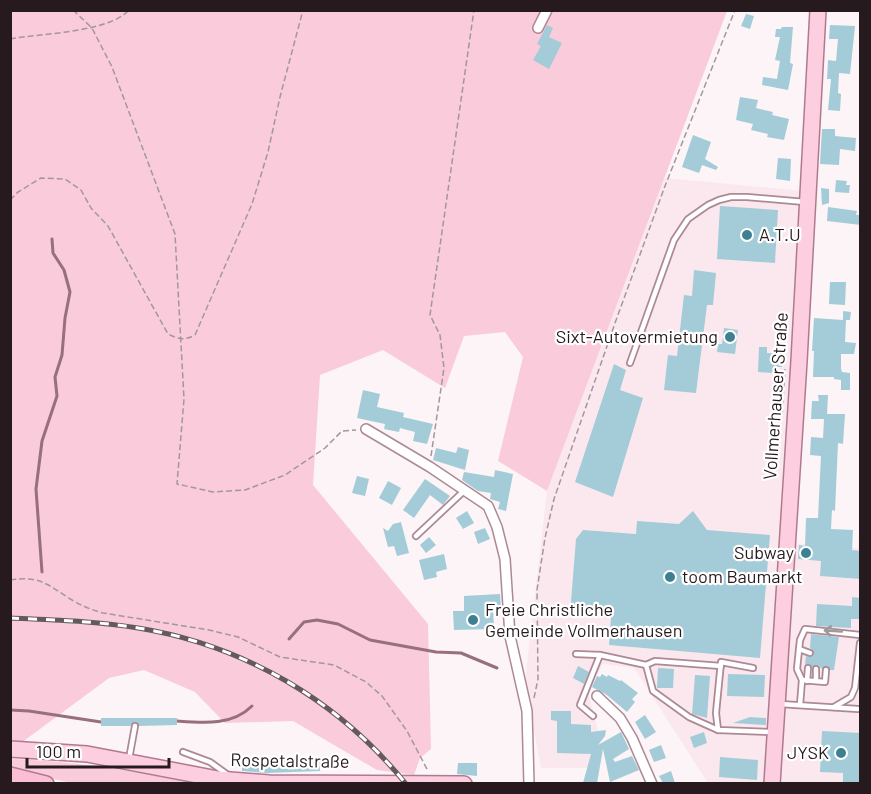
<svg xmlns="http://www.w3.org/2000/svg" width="871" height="794" font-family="Barlow,sans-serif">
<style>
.built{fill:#fbe8ee}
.green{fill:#f9cbdb}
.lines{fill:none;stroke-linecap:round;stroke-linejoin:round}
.stream{stroke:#976f7e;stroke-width:3}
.building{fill:#a3ccd8}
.service-casing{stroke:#ad8996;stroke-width:8}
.minor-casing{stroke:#ad8996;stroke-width:12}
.primary-casing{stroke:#b07a8e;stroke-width:18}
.trunk-casing{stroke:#b07a8e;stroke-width:18}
.path{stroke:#a2989b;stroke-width:1.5;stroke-dasharray:6 3;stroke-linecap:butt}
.service{stroke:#fff;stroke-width:4.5}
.minor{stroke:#fff;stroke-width:9}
.primary{stroke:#fccedf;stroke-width:15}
.trunk{stroke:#fbbed4;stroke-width:15}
.rail-casing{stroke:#64595d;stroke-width:5}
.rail{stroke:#fff;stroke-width:3;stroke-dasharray:9;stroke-linecap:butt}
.oneway{stroke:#9e989a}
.poi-dot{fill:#3e8091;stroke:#fff;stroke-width:2}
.labels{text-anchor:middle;stroke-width:4.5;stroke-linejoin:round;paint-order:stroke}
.poi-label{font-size:18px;fill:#271a1f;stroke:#fff;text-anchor:start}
.street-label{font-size:18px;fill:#271a1f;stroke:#fff}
</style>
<rect width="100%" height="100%" fill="#fcf4f6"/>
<!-- built -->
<path class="built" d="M 665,178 L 814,192 L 791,543 L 858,548 L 860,521 L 860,783 L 708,783 L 634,668 L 603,664 L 588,692 L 601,741 L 587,768 L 541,768 L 525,682 L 547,491 Z"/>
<!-- green -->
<g class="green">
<path d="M 10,11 L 727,11 L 547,491 L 498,461 L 523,357 L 505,332 L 464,336 L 445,388 L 383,350 L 320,375 L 313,485 L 428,624 L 431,749 L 420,758 L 414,775 L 377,770 L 293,721 L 225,723 L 195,692 L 144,670 L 109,678 L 21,743 L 11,742 Z"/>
<path d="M 11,759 C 72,761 132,770 192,783 L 72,783 L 11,770 Z"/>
</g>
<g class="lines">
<!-- stream -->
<g class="stream">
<path d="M 42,572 L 36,489 L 42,441 L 57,396 L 55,377 L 62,355 L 65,318 L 70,292 L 64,270 L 53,253 L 52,239"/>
<path d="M 289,639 L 304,622 L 317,620 L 338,624 L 370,640 L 436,652 L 461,653 L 497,668"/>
<path d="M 10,710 L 29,711 L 101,722"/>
<path d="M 177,721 C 203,723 232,726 252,706"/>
</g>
</g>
<!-- building -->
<g class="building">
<path d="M 746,14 L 754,16 L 750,29 L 741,26 Z"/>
<path d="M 547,25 L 553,28 L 549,37 L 562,43 L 549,69 L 533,60 L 541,46 L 537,44 Z"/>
<path d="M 830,25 L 855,26 L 850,74 L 839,73 L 838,93 L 841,94 L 840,111 L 828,110 L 831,79 L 827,79 L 828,60 L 836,61 L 838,39 L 829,39 Z"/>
<path d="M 782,27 L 793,27 L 790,63 L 793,64 L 788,90 L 762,85 L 763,77 L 777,79 L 780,61 L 775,60 L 780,37 L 775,37 L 776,29 L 781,29 Z"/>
<path d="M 740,97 L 758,100 L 756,108 L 773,112 L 772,115 L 789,119 L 784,140 L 767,137 L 768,134 L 751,130 L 753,124 L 736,120 Z"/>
<path d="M 822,129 L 835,129 L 835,136 L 856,138 L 855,151 L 840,149 L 839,165 L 820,164 Z"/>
<path d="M 693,135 L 711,142 L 705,159 L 718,167 L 716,170 L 702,165 L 699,173 L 682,167 Z"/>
<path d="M 778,158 L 791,159 L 790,181 L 776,179 Z"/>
<path d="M 836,180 L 847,181 L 846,185 L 850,185 L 849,193 L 835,192 Z"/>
<path d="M 821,188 L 829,189 L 829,203 L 822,205 Z"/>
<path d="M 720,206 L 778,210 L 775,263 L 717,259 Z"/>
<path d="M 828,207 L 857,211 L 856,215 L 861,215 L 861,225 L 827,221 Z"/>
<path d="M 694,270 L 716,273 L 713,305 L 707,305 L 696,393 L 664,390 L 668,355 L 677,356 L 684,295 L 692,296 Z"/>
<path d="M 830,282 L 846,282 L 845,305 L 829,304 Z"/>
<path d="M 843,311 L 851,312 L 850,320 L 846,320 L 845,342 L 856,343 L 854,354 L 841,354 L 841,369 L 842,372 L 850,373 L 850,390 L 841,390 L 841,380 L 834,379 L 834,377 L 813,377 L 814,351 L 812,351 L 814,318 L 843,320 Z"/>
<path d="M 724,328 L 738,330 L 735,354 L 717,352 L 718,344 L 722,344 Z"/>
<path d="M 759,347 L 767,347 L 767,353 L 783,354 L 782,367 L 773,367 L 773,373 L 758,372 Z"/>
<path d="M 614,364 L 626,370 L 620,390 L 643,398 L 613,497 L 575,482 Z"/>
<path d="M 363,390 L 380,394 L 377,407 L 404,413 L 403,417 L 433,424 L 427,444 L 413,441 L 415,432 L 400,428 L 399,432 L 384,429 L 385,424 L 357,418 Z"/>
<path d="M 818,395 L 828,395 L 827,414 L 845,414 L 843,444 L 838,443 L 835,511 L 832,510 L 831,529 L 853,530 L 852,550 L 861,551 L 861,579 L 820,576 L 821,561 L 798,559 L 799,545 L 805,546 L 806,518 L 818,518 L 821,456 L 810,455 L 811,437 L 823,438 L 824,419 L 811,419 L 812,401 L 819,401 Z"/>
<path d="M 458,447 L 469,450 L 465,470 L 433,460 L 436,448 L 456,453 Z"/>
<path d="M 495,470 L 513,474 L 506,511 L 498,509 L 500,502 L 490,499 L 491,493 L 478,491 L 462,480 L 464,472 L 494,477 Z"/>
<path d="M 357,476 L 369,479 L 365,496 L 352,493 Z"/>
<path d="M 425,479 L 450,496 L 443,505 L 430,495 L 414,518 L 403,510 Z"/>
<path d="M 388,481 L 401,488 L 392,505 L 379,498 Z"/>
<path d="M 467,511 L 474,523 L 463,529 L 456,518 Z"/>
<path d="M 693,511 L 707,530 L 770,535 L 760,658 L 609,645 L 611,618 L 570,614 L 576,539 L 583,530 L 636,534 L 637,521 L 679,524 Z"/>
<path d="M 401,522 L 409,553 L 397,556 L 394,546 L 388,547 L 383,528 L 388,531 L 393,524 Z"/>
<path d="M 485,528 L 490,539 L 478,544 L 474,532 Z"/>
<path d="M 429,537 L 436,545 L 426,553 L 420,545 Z"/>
<path d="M 444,554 L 447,569 L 436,572 L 437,577 L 424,580 L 419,560 Z"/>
<path d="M 500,594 L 501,609 L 493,609 L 494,629 L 454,630 L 453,611 L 464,611 L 464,596 Z"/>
<path d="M 852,597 L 861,598 L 861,619 L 851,619 L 851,628 L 816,626 L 817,604 L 852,606 Z"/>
<path d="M 811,634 L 839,637 L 834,670 L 830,670 L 827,666 L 822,669 L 818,665 L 812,667 L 809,664 L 805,665 L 806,656 L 811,657 L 814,654 L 814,651 L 810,648 Z"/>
<path d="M 578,666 L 589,672 L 584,684 L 573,678 Z"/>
<path d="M 658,668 L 674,669 L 673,688 L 657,688 Z"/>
<path d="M 602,674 L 607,677 L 608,675 L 620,681 L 621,680 L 638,693 L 632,699 L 635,702 L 627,712 L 607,695 L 592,687 L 597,676 L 600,677 Z"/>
<path d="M 728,674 L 765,675 L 764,697 L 727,696 Z"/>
<path d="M 695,675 L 710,676 L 707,718 L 692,714 Z"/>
<path d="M 551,711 L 571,711 L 571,724 L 591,725 L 591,732 L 606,730 L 605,736 L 598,745 L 621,732 L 629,749 L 613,759 L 615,762 L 632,756 L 639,770 L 610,782 L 603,749 L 597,783 L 583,783 L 591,754 L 557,753 L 557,721 L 551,720 Z"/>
<path d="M 645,715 L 656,732 L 645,739 L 635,722 Z"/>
<path d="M 750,717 L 766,718 L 766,725 L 733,723 Z"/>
<path d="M 101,718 L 177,718 L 177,725 L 139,726 L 135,722 L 130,726 L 101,726 Z"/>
<path d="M 822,731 L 861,733 L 861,783 L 843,783 L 843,773 L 820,772 Z"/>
<path d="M 704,732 L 707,743 L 694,748 L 690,737 Z"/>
<path d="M 661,745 L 666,758 L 654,762 L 649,750 Z"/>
<path d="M 720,757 L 758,760 L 757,780 L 719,777 Z"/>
<path d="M 319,758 L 320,771 L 267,773 L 242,771 L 242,763 Z"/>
<path d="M 458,763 L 477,763 L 477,776 L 457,774 Z"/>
<path d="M 671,771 L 675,783 L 663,783 L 659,776 Z"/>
</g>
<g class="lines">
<!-- service casing -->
<g class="service-casing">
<g id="service">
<path d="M 630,363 L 674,240 L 688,219 L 708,205 L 719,200 L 731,197 L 747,197 L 805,202"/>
<path d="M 416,536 L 465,490"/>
<path d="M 799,649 L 810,653"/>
<path d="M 576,654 L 600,655 L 646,665 L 653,691 L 689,717 L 718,730"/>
<path d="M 646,665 L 655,661 L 721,666"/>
<path d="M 753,668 L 721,662 L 716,713 L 718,730 L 771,732"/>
<path d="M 802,680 L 825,682 L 826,670"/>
<path d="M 807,681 L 808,668"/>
<path d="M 816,681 L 816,669"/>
<path d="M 780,704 L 858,709"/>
<path d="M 800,705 L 802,680 L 797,669 L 800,640 L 805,629 L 860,635"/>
<path d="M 834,707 L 851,697 L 855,688 L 860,643"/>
<path d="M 593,716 L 580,705 L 600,655"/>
<path d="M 183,752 L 210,762 L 228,775"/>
<path d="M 129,759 L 135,726"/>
</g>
</g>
<!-- minor casing -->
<g class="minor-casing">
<g id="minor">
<path d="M 538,28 L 547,10"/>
<path d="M 366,429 L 430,467 L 488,506 L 497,527 L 505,559 L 510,636 L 527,711 L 529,784"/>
<path d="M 597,696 L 620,718 L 632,738 L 652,784"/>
</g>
</g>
<!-- primary casing -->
<g class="primary-casing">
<g id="primary">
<path d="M 10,749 L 87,754 L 218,779 L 269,783 L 464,784"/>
<path d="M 772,784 L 799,361 L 818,10"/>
</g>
</g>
<!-- trunk casing -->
<g class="trunk-casing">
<path id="trunk" d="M 10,775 L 46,784"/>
</g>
<!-- path -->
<g class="path">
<path d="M 73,10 L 92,28 L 112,67 L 175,234 L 184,399 L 177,484 L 213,492 L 245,490 L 285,475 L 325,448 L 342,431 L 356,430"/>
<path d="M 10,39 C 41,33 108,33 129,10"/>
<path d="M 10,200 L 18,192 L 41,178 L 65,179 L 81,190 L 91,208 L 108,226 L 168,334 C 178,339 184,341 195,335 L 252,204 L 268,152 L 280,97 L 303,10"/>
<path d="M 782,415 L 785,369"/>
<path d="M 431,456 L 444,368 L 440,335 L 430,315 L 474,10"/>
<path d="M 10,580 C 41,575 49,586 72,600 C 82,606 92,610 103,613 L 209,630 L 238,637 L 280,657 L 334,665 L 366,682 L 382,696 L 407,731 L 428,771"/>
<path d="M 534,698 L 538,679 L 537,590 L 545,538 L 554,499 L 615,323 L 665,186 L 735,10"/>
</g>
<!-- service -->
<use href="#service" class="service"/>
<!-- minor -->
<use href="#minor" class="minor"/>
<!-- primary -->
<use href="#primary" class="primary"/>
<!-- trunk -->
<use href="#trunk" class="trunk"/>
<!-- rail casing -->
<g class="rail-casing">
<path id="rail" d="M 10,618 C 53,620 96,621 138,628 C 244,645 339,701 406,784"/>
</g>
<!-- rail -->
<use href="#rail" class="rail"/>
</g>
<!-- one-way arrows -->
<defs><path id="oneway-shaft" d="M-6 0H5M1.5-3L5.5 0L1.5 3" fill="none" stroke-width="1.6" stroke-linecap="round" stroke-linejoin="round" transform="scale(1.5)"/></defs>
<use class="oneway" href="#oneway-shaft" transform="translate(833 631) rotate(-176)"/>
<!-- markers -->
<g class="poi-dot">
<circle cx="747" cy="235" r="6"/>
<circle cx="730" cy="337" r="6"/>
<circle cx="806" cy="553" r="6"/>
<circle cx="670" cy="577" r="6"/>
<circle cx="473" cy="620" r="6"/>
<circle cx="841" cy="753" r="6"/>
</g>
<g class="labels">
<!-- poi labels -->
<g class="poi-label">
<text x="759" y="241">A.T.U</text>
<text x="718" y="343" text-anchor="end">Sixt-Autovermietung</text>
<text x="794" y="559" text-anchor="end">Subway</text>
<text x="682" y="583">toom Baumarkt</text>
<text x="485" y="616">Freie Christliche<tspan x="485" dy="21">Gemeinde Vollmerhausen</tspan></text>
<text x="829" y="759" text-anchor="end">JYSK</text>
</g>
<!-- street labels -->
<g class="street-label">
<text transform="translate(776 396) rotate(-86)" y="6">Vollmerhauser Straße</text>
<text transform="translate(290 761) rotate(1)" y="6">Rospetalstraße</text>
</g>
</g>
<!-- border -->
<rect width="871" height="794" fill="none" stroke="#271a1f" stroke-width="24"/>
<!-- scale -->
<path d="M27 758v9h142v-9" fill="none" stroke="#271a1f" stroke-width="3"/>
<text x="36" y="758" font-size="18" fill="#271a1f" stroke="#ffffff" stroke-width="4.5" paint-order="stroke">100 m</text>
</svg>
